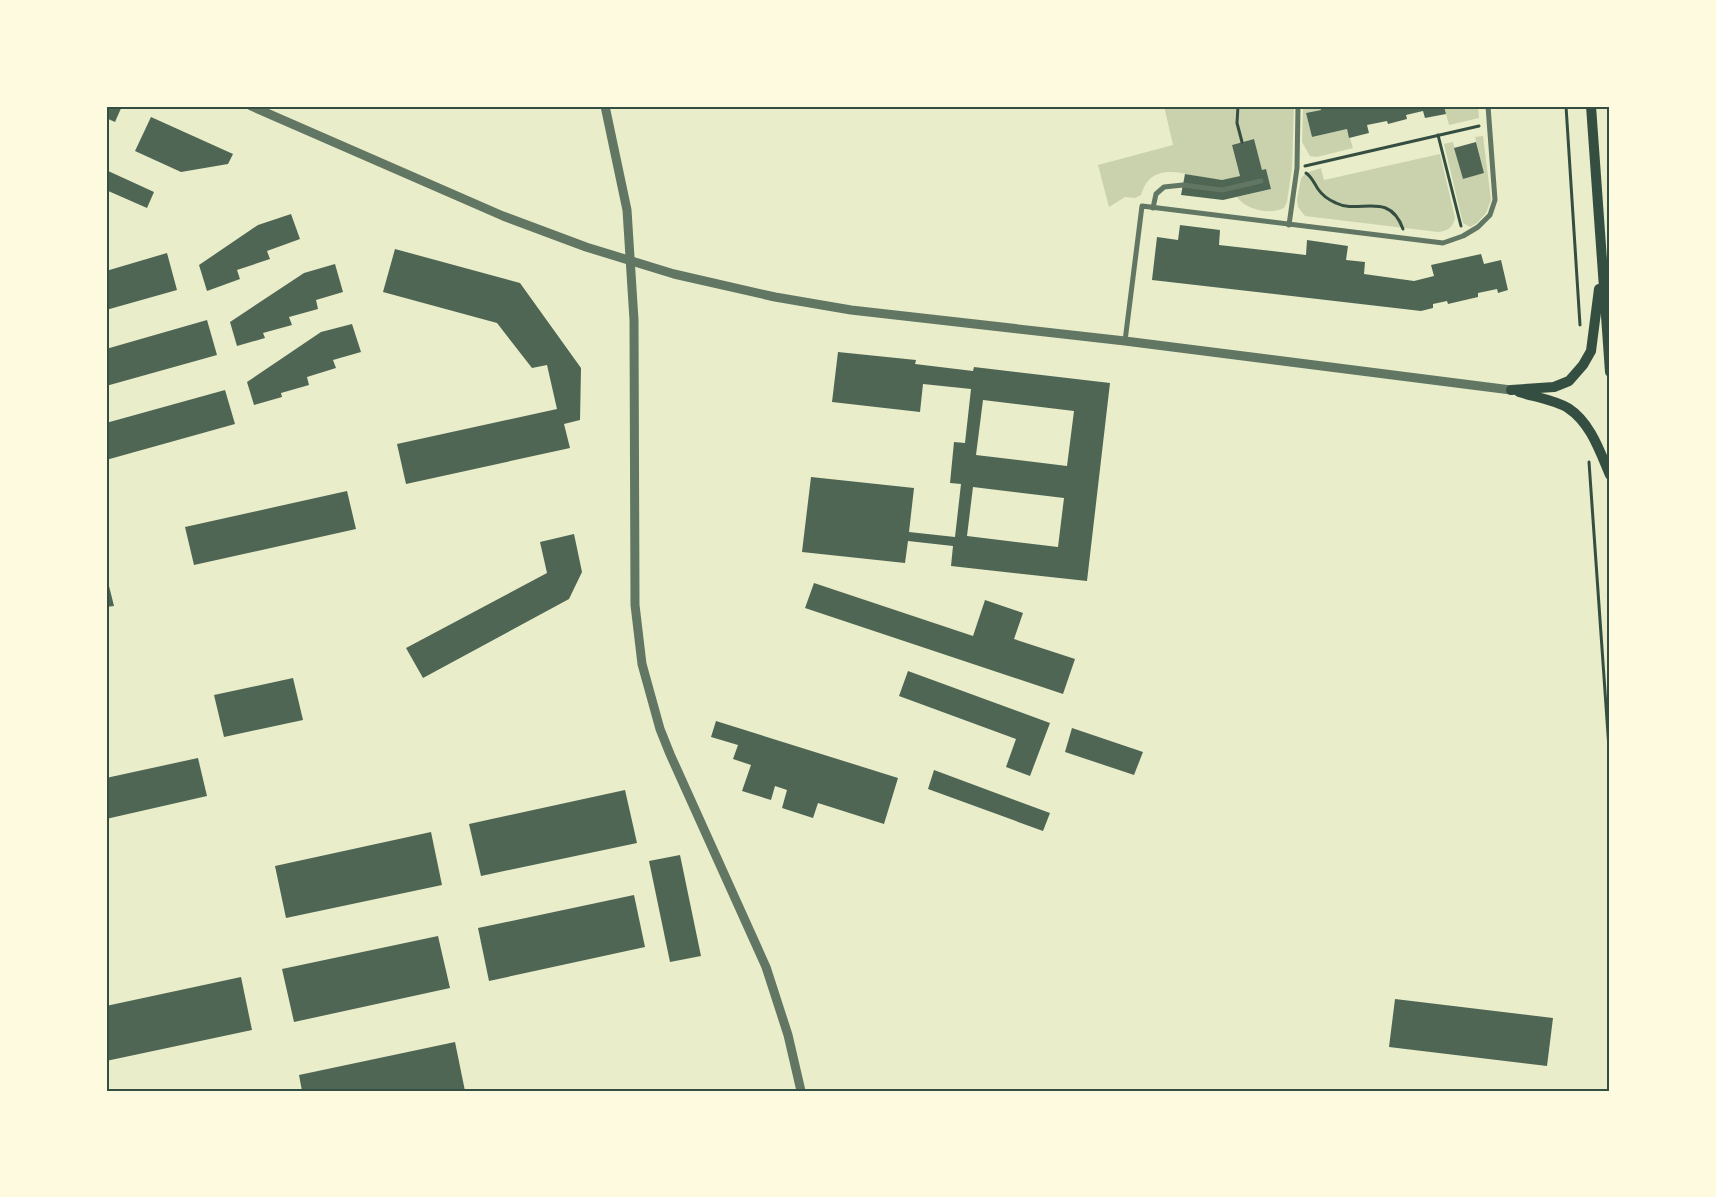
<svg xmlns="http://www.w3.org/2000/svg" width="1716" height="1197" font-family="Overpass,sans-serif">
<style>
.green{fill:#cad2ad}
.building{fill:#4f6655;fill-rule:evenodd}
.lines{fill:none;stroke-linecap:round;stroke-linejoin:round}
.path{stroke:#344e41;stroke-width:3}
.minor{stroke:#617663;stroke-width:5}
.tertiary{stroke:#617663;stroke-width:9}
.secondary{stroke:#344e41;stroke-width:10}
.neatline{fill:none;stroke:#344e41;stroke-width:2}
</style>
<rect width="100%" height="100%" fill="#e9edc9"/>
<!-- green -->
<g class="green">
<path d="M 1164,106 L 1219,106 L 1219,108 L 1225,106 L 1294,106 L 1292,168 L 1287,202 L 1284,208 C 1270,215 1246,210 1237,197 L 1271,189 L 1266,170 L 1262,170 L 1254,139 L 1232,145 L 1240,176 C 1234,177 1227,180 1221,180 C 1192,179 1153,155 1141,195 L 1135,198 L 1125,197 L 1109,207 L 1098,165 L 1173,145 Z"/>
<path d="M 1303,106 L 1323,106 L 1320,107 L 1321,110 L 1306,113 L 1312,137 L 1347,129 L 1353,148 L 1317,157 L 1310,156 L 1302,142 Z"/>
<path d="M 1444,106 L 1478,106 L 1479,118 L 1449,125 Z"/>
<path d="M 1483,136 L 1491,200 L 1486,213 L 1477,223 L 1470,227 L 1463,223 L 1444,144 L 1453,142 L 1463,179 L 1484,173 L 1475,137 Z"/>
<path d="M 1440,154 L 1455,218 C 1453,228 1447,231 1438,232 L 1305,216 L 1298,207 L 1297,200 L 1301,178 L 1306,173 L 1321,168 L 1324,180 Z"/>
</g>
<!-- building -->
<g class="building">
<path d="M 106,106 L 122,106 L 115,122 L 106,118 Z"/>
<path d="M 1323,106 L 1444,106 L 1446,114 L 1425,118 L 1423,111 L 1406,115 L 1407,119 L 1388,124 L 1387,121 L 1367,125 L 1369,133 L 1349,138 L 1347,129 L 1312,137 L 1306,113 L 1321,110 L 1320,107 Z"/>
<path d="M 151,117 L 233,154 L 228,164 L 181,172 L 135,151 Z"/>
<path d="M 1254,139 L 1262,170 L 1266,169 L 1271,189 L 1223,200 L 1181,195 L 1185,174 L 1222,180 L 1240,176 L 1232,145 Z"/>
<path d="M 1476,142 L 1484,173 L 1463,179 L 1454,148 Z"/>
<path d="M 106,170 L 154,192 L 147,208 L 106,190 Z"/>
<path d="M 291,214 L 300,239 L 267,251 L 270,259 L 237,270 L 240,279 L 207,291 L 199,265 L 258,225 Z"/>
<path d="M 1180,225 L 1220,230 L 1219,245 L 1306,255 L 1307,240 L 1348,246 L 1346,260 L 1365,262 L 1364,274 L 1414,281 L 1434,276 L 1431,265 L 1481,254 L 1484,264 L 1501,260 L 1508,290 L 1498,293 L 1497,289 L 1478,293 L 1478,297 L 1448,304 L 1447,301 L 1433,304 L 1433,308 L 1421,311 L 1152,280 L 1157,237 L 1178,240 Z"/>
<path d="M 395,249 L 520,283 L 581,368 L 580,420 L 564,424 L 570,448 L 406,484 L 397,444 L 557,409 L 547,365 L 532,368 L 497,323 L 383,292 Z"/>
<path d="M 167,253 L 177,290 L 106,310 L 106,271 Z"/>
<path d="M 335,264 L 343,292 L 316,300 L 318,309 L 289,317 L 292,325 L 263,333 L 265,338 L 237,346 L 230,322 L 304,273 Z"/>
<path d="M 207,320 L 217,355 L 106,386 L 106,349 Z"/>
<path d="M 352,324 L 361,352 L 333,360 L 336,368 L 307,377 L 309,385 L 281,393 L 282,397 L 254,405 L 247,382 L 321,332 Z"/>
<path d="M 838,352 L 916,360 L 915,364 L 973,371 L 974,367 L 1110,383 L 1087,581 L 951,566 L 953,546 L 908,541 L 905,563 L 802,552 L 811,477 L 914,488 L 909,532 L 955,537 L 961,484 L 950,483 L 954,442 L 965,443 L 971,389 L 923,384 L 920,412 L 832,402 ZM 983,400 L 1074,411 L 1067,466 L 976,455 ZM 973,487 L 1064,498 L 1058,547 L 967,536 Z"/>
<path d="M 225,390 L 235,424 L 106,460 L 106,423 Z"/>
<path d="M 347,491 L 356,529 L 194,565 L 185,527 Z"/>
<path d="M 574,534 L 582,572 L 569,599 L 423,678 L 406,648 L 547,573 L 540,542 Z"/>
<path d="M 106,574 L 114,606 L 106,607 Z"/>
<path d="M 814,583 L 973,636 L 985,600 L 1023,613 L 1014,639 L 1075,659 L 1063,694 L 805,608 Z"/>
<path d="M 908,671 L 1050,723 L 1030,776 L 1006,767 L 1016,739 L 899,696 Z"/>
<path d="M 293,678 L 303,720 L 224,737 L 214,695 Z"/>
<path d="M 716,721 L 898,778 L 884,824 L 818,803 L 813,818 L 782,808 L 787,790 L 775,786 L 771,800 L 742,791 L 751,765 L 733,759 L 738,745 L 711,737 Z"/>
<path d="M 1072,728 L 1143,752 L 1134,775 L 1065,752 Z"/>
<path d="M 198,758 L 207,796 L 106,819 L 106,778 Z"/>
<path d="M 934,770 L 1050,813 L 1043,831 L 928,789 Z"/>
<path d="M 625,790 L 637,843 L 481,876 L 469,824 Z"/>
<path d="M 431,832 L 442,885 L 286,918 L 275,866 Z"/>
<path d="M 680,855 L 701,956 L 670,962 L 649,861 Z"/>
<path d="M 634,895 L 645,947 L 489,981 L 478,928 Z"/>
<path d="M 438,936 L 450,988 L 294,1022 L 282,969 Z"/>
<path d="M 241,977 L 252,1030 L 106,1061 L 106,1006 Z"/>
<path d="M 1395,999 L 1553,1018 L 1547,1066 L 1389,1047 Z"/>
<path d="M 455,1042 L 465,1091 L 302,1091 L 299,1075 Z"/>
</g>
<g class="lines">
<!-- path -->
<g class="path">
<path d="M 1238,106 L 1237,123 L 1242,142"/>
<path d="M 1566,106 L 1580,325"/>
<path d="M 1438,135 L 1461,226"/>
<path d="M 1305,166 L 1479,126"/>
<path d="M 1306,173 C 1312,177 1314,183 1318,189 C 1322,195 1329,200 1336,203 C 1359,215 1389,190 1403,229"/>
<path d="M 1589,462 L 1610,763"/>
</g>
<!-- minor -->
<g class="minor">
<path d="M 1153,208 L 1156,194 L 1164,187 L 1183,185 L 1222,190 L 1261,181"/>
<path d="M 1289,225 L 1297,168 L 1298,106"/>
<path d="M 1125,341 L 1142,206 L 1443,243 L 1463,236 L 1478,227 L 1490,215 L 1495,200 L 1488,106"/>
</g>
<!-- tertiary -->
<g class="tertiary">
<path d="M 251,106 L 503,216 L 586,247 L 674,274 L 775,297 L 851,310 L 1125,341 L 1511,390"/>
<path d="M 605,106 L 627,210 L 634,320 L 635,605 L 642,664 L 660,729 L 670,754 L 766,967 L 788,1035 L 801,1091"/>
</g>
<!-- secondary -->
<g class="secondary">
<path d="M 1591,106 L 1610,372"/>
<path d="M 1511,390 L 1554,387 L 1569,381 L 1583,365 L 1591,351 L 1599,289"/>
<path d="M 1519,392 C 1535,397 1555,400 1568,408 C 1591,423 1600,452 1610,475"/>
</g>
</g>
<!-- border -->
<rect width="1716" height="1197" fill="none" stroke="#fefae0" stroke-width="215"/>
<rect x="108" y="108" width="1500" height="982" class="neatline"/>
</svg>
